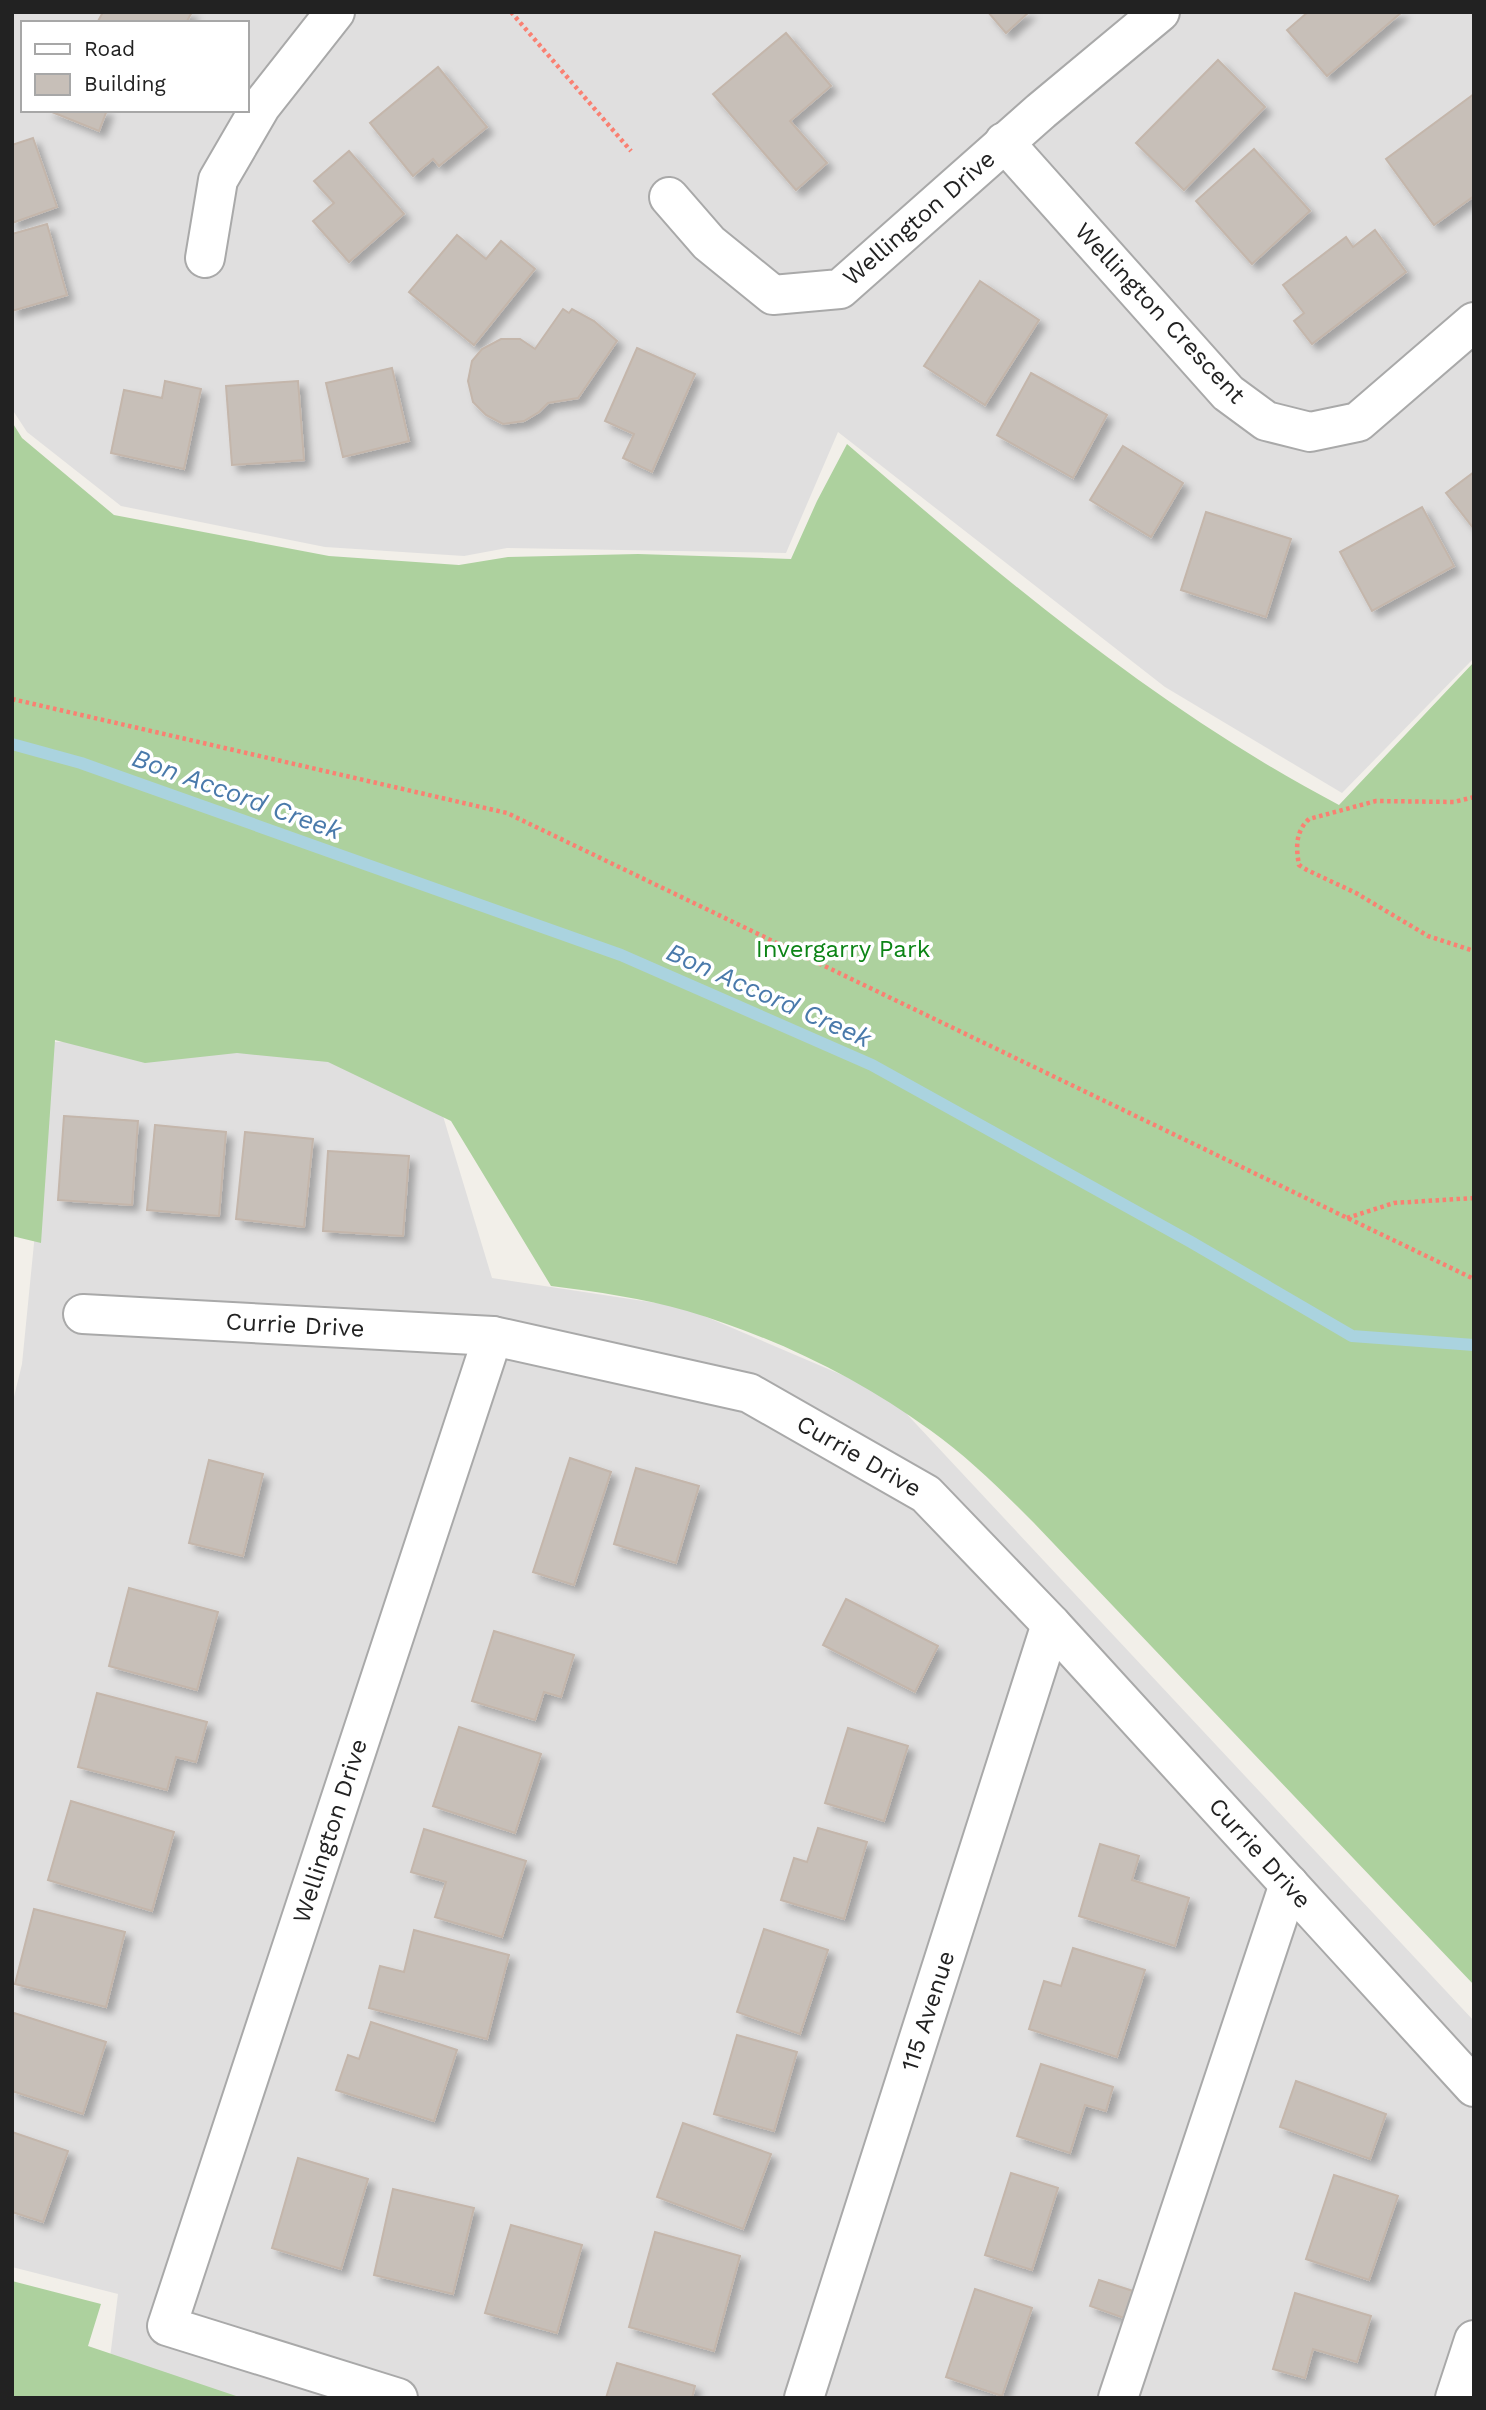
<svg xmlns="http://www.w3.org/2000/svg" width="1486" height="2410" font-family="'Work Sans',sans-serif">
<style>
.residential{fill:#e0dfdf;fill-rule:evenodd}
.forest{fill:#add19e}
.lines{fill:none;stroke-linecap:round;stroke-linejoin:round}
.stream{stroke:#aad3df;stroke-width:12}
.building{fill:#c7bfb8;stroke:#c4b6ab;stroke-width:2;filter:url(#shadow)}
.minor-casing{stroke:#a9a9a9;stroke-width:42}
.path{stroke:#fa8072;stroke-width:4.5;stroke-dasharray:3.5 3.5;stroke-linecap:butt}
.minor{stroke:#fff;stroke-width:38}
.labels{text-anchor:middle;stroke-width:7;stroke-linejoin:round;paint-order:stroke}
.street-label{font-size:24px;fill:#222;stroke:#fff}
.park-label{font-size:24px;fill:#0c8416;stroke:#fff}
.water-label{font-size:26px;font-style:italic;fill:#4a7aab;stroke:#fff}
</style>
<defs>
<filter id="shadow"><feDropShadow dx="6" dy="6" stdDeviation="3.5" flood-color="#0004"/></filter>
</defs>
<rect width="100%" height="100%" fill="#f2efe9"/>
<!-- residential -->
<g class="residential">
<path d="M 12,12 L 1474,12 L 1474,658 L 1342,793 L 1165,687 L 838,432 L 786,553 L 507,548 L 464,556 L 325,547 L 121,506 L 27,432 L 12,409 ZM 23,23 L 247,23 L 247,110 L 23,110 Z"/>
<path d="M 263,1038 L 433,1083 L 492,1278 L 683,1307 L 889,1395 L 1474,2021 L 1474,2398 L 105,2398 L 118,2294 L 12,2267 L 12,1405 L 22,1364 L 54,1042 Z"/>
</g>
<!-- forest -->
<g class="forest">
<path d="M 12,422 L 22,438 L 114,515 L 329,556 L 459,565 L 508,557 L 638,554 L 791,559 L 817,501 L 847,444 C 1001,577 1158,710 1339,805 L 1474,662 L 1474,1985 L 1034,1523 C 1001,1490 968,1457 930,1430 C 857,1377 774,1337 687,1311 C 643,1298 597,1292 551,1286 L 451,1121 L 328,1062 L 237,1053 L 145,1063 L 55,1040 L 41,1243 L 12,1236 Z"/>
<path d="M 12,2281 L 101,2304 L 88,2346 L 242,2398 L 12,2398 Z"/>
</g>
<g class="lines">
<!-- stream -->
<path class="stream" d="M 12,744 L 81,763 L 621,955 L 872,1065 L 1191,1242 L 1352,1336 L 1474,1345"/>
</g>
<!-- building -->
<g class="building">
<path d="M 103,12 L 192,12 L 186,23 L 97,23 Z"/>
<path d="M 988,12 L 1029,12 L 1006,33 Z"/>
<path d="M 1308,12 L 1402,12 L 1327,76 L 1287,30 Z"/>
<path d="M 786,33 L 831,86 L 790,121 L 827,163 L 796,190 L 713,94 Z"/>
<path d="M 1218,60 L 1265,107 L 1184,190 L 1136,143 Z"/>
<path d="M 438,67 L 487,127 L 439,166 L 433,159 L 413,176 L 370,123 Z"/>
<path d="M 1474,94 L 1474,196 L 1434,225 L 1386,159 Z"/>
<path d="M 47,110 L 107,110 L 99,131 Z"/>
<path d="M 33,138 L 57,207 L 12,223 L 12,145 Z"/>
<path d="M 1254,149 L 1310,211 L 1252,264 L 1196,201 Z"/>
<path d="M 349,151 L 404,214 L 349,262 L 313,221 L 334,203 L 314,181 Z"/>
<path d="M 47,224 L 67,295 L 12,311 L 12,234 Z"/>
<path d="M 1375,230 L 1406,272 L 1312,344 L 1294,321 L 1304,313 L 1283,285 L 1346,237 L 1353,247 Z"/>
<path d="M 457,235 L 486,259 L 501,241 L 535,269 L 474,345 L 409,292 Z"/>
<path d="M 980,281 L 1039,320 L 985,405 L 924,366 Z"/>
<path d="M 563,309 L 569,313 L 572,309 L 594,321 L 617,341 L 578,398 L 548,403 L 539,412 L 524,421 L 503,424 L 486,415 L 473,402 L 468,381 L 472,361 L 482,349 L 501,339 L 520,339 L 535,349 Z"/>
<path d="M 637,348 L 695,374 L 652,472 L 623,458 L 634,434 L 605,421 Z"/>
<path d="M 392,368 L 409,441 L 343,457 L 326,383 Z"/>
<path d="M 1031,373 L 1107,415 L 1073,478 L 997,435 Z"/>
<path d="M 165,381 L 201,389 L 184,469 L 111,453 L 124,390 L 162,398 Z"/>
<path d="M 298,381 L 304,460 L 232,465 L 226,386 Z"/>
<path d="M 1123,446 L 1183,483 L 1151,537 L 1090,500 Z"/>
<path d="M 1474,472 L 1474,529 L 1446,493 Z"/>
<path d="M 1422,507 L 1454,566 L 1372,611 L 1340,552 Z"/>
<path d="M 1206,512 L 1291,539 L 1266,617 L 1181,590 Z"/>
<path d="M 64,1116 L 138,1121 L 132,1205 L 58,1200 Z"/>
<path d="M 155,1125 L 226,1132 L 219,1216 L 147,1210 Z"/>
<path d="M 245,1132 L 313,1139 L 304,1227 L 236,1219 Z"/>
<path d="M 328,1151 L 409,1156 L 403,1236 L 323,1231 Z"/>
<path d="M 570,1458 L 611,1472 L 574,1585 L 533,1572 Z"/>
<path d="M 209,1460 L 263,1474 L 243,1556 L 189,1543 Z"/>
<path d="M 636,1468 L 699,1486 L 676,1563 L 614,1544 Z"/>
<path d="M 129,1588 L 218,1612 L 197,1690 L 109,1666 Z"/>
<path d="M 846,1599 L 938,1646 L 915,1692 L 823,1645 Z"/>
<path d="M 494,1631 L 574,1655 L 561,1697 L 544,1692 L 535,1720 L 472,1701 Z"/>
<path d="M 97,1693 L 207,1722 L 196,1762 L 176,1757 L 167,1790 L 78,1767 Z"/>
<path d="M 459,1727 L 541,1754 L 515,1833 L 433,1806 Z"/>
<path d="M 848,1728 L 908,1746 L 884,1821 L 825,1803 Z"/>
<path d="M 71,1801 L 174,1832 L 152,1911 L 48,1880 Z"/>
<path d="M 818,1828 L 867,1842 L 844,1919 L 781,1900 L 794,1858 L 807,1862 Z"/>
<path d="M 424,1829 L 526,1861 L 502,1937 L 435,1917 L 446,1882 L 411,1872 Z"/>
<path d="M 1100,1844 L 1139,1856 L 1132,1880 L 1189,1898 L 1175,1946 L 1079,1916 Z"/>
<path d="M 34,1909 L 125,1932 L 106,2007 L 15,1984 Z"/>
<path d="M 764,1929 L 828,1950 L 800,2034 L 737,2012 Z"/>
<path d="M 414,1930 L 509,1955 L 487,2039 L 369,2008 L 380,1966 L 404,1972 Z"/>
<path d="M 1073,1948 L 1145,1970 L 1117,2057 L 1029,2029 L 1044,1981 L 1061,1986 Z"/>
<path d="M 14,2013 L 106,2042 L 83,2114 L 12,2091 L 12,2019 Z"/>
<path d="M 371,2022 L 457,2050 L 434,2121 L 336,2090 L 348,2055 L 359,2059 Z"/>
<path d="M 737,2035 L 797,2052 L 774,2131 L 714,2114 Z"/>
<path d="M 1041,2064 L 1113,2087 L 1106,2111 L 1085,2105 L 1070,2153 L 1017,2136 Z"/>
<path d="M 1296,2081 L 1386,2114 L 1370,2159 L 1280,2127 Z"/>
<path d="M 683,2123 L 771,2154 L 743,2229 L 657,2197 Z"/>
<path d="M 12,2132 L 68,2151 L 43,2222 L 12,2212 Z"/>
<path d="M 298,2158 L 368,2179 L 341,2269 L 272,2248 Z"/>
<path d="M 1011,2173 L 1058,2188 L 1032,2270 L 985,2255 Z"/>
<path d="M 1334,2175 L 1398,2196 L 1369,2280 L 1306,2259 Z"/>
<path d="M 393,2189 L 474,2208 L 453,2294 L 374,2275 Z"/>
<path d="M 511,2225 L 582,2245 L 557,2333 L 485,2313 Z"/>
<path d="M 655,2232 L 740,2256 L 714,2351 L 629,2327 Z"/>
<path d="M 1099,2280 L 1133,2291 L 1124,2318 L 1090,2306 Z"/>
<path d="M 975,2289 L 1032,2308 L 1002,2396 L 946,2377 Z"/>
<path d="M 1295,2293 L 1371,2316 L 1357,2362 L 1313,2349 L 1305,2378 L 1273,2369 Z"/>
<path d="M 617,2363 L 695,2386 L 692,2398 L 606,2398 Z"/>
</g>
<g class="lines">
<!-- minor casing -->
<g class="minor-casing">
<g id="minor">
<path d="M 1004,142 L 1228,393 L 1266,421 L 1310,432 L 1358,422 L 1474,322"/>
<path d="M 669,197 L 709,243 L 773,295 L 840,289 L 1041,111 L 1160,12"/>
<path d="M 205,258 L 218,180 L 261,106 L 335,12"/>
<path d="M 83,1314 L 493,1336 L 749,1393 L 926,1494 L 1051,1624 L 1474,2087"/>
<path d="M 398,2398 L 167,2326 L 493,1336"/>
<path d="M 804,2398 L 1051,1624"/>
<path d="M 1118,2398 L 1289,1884"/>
<path d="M 1455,2398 L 1474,2340"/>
</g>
</g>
<!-- path -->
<g class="path">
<path d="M 511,12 L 631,151"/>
<path d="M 12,699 L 507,813 L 1474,1279"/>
<path d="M 1474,797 L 1454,802 L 1376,801 L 1309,819 C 1295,832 1296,848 1299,865 L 1307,870 L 1356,893 L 1428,936 L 1474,951"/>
<path d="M 1347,1218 L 1394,1203 L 1474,1198"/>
</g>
<!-- minor -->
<use href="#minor" class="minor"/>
</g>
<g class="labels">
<!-- street labels -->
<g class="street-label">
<text transform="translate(919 218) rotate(-41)" y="8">Wellington Drive</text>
<text transform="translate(1160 313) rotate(47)" y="8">Wellington Crescent</text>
<text transform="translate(295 1325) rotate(3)" y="8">Currie Drive</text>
<text transform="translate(859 1456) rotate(30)" y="8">Currie Drive</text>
<text transform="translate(330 1831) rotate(-72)" y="8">Wellington Drive</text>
<text transform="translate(1260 1853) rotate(48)" y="8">Currie Drive</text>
<text transform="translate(928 2011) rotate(-72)" y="8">115 Avenue</text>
</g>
<!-- park labels -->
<g class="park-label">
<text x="843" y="957">Invergarry Park</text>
</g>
<!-- water labels -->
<g class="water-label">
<text transform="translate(237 794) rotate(20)" y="9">Bon Accord Creek</text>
<text transform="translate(769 995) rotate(24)" y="9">Bon Accord Creek</text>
</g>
</g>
<!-- border -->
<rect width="1486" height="2410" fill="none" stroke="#222222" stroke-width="28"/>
<!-- legend -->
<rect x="21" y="21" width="228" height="91" fill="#ffffff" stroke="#a7a7a7" stroke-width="2"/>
<rect x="35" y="44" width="35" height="10" fill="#ffffff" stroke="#a7a7a7" stroke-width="2"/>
<text x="84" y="56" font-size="21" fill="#222222">Road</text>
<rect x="35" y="74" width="35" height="21" fill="#c7bfb8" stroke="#a7a7a7" stroke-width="2"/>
<text x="84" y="91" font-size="21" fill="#222222">Building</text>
</svg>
